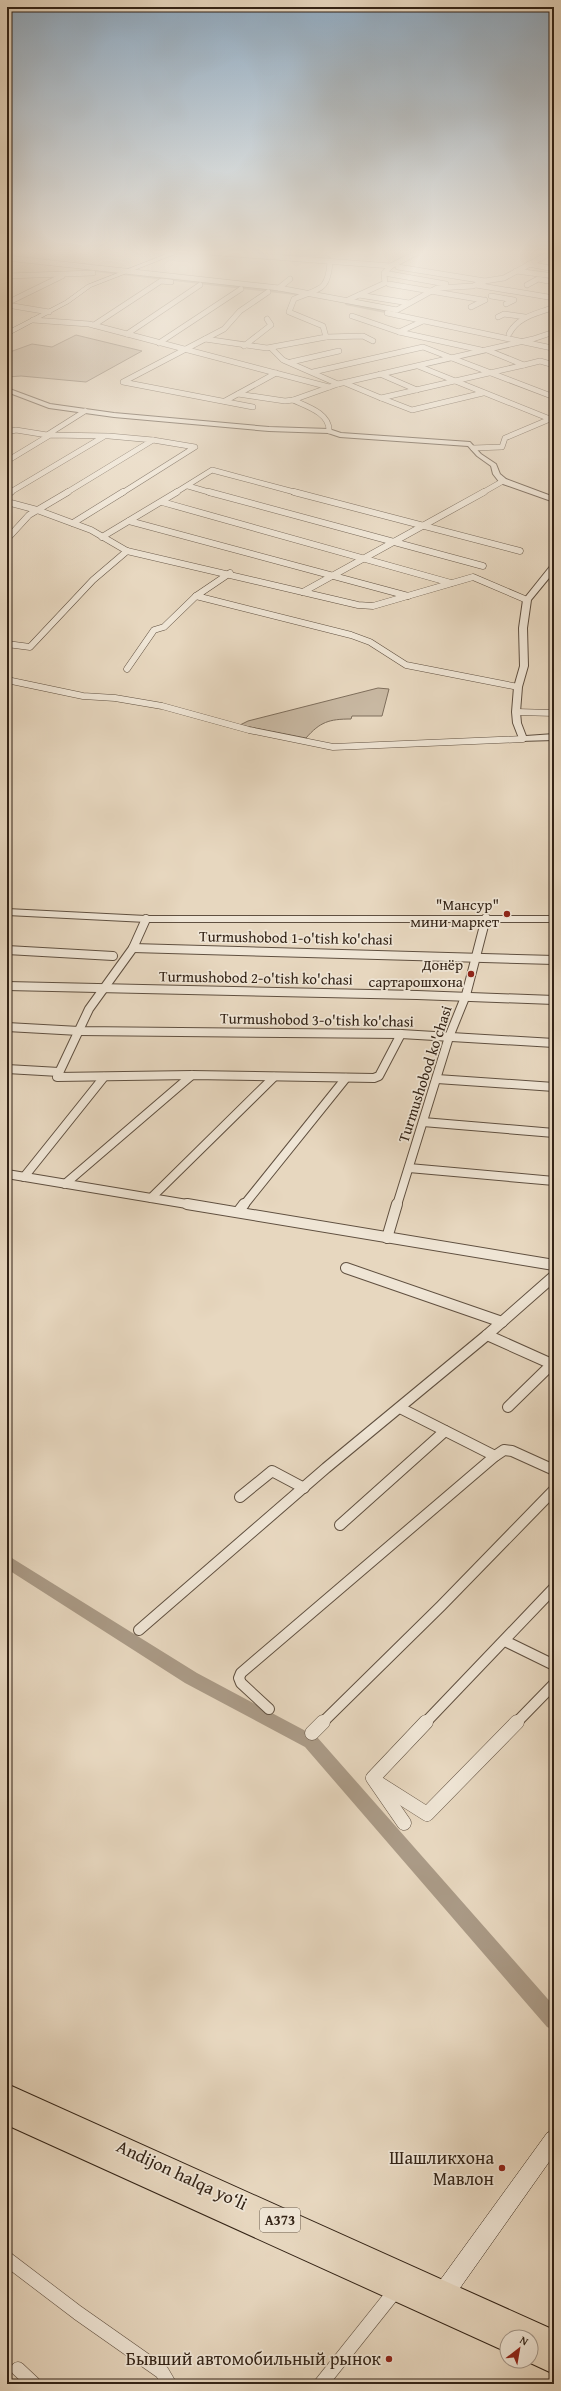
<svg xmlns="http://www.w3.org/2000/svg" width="561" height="2391" font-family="'Gentium Book Plus',serif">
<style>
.green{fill:#c8b8a2;stroke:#7e6e5c}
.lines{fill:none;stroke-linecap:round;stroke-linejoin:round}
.canal{stroke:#aa9a86;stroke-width:4.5}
.river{fill:#aa9a86;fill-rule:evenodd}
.minor-far4-casing{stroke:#605040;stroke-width:6}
.minor-far3-casing{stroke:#605040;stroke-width:7}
.minor-far2-casing{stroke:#605040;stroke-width:10}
.minor-far1-casing{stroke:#605040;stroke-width:12}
.minor-casing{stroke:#605040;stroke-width:15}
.tertiary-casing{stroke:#605040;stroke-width:2}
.secondary-casing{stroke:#332316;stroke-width:1}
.trunk-casing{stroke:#332316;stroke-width:2}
.minor-far4{stroke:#efe5d5;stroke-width:5}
.minor-far3{stroke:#efe5d5;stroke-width:6}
.minor-far2{stroke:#efe5d5;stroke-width:8}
.minor-far1{stroke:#efe5d5;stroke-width:10}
.minor{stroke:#efe5d5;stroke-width:14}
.tertiary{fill:#efe5d5;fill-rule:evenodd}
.secondary{fill:#efe5d5;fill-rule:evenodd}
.trunk{fill:#e7d7bf;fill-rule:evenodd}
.poi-dot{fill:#8f2418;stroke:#efe5d5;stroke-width:1.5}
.labels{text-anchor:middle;stroke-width:3.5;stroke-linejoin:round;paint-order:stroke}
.shield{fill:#efe5d5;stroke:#6b5d4f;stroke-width:1}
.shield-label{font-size:14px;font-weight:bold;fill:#332316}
.poi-label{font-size:15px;fill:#332316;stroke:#efe5d5;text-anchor:end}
.street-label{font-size:15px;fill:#332316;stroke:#efe5d5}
.near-poi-label{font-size:18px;fill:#332316;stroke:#efe5d5;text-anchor:end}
.near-street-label{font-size:18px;fill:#332316;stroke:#efe5d5}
</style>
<rect width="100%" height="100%" fill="#e7d7bf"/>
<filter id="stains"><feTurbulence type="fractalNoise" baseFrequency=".005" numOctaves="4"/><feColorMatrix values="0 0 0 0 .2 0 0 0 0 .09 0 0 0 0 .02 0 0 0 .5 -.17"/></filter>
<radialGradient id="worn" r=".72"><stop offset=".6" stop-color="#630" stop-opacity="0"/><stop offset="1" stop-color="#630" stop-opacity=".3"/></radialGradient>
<!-- green -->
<g class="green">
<path d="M 245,251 L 330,251 L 324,254 L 331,258 L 329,260 L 242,253 Z"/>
<path d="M 76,335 L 142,351 L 86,382 L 21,376 L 7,377 L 7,353 L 32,344 L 52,347 Z"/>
<path d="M 378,688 L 389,689 L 382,716 L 352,716 L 351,719 C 329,719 320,722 306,738 L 240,725 L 248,721 Z"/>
</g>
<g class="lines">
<!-- canal -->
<g class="canal">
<path d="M 90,269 L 297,293"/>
<path d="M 347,303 L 397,313"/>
</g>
<!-- river -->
<path class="river" d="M 7,1555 L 197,1673 L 317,1737 L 554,2006 L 554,2030 L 547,2027 L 305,1747 L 185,1683 L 7,1569 Z"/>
<!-- minor-far4 casing -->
<g class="minor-far4-casing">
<g id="minor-far4">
<path d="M 138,251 L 177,252"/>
<path d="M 194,251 L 391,266 L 420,251"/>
<path d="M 7,258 L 279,288 L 397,310 L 437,288 L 473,286 L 485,281"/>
<path d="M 529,264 L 554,269"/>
<path d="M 391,266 L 384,273 L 446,284"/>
<path d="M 398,267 L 485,281 L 504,278 L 554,251"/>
<path d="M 516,271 L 554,276"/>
<path d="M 7,276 L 93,273"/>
<path d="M 389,284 L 483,300"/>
<path d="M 476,285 L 554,298"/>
<path d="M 527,285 L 538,279 L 548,281"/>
<path d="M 279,288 L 290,279"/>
<path d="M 359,295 L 409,303"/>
<path d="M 491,296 L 514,300 L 506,304"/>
<path d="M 348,300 L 385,283 L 384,275"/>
<path d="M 7,303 L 62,276"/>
<path d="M 7,305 L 49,312"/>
<path d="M 471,307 L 485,300"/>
<path d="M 387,313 L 552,348"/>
<path d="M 352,316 L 399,332 L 481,350"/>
<path d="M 498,317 L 504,314 L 525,317"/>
<path d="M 33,320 L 89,324 L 329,387"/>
<path d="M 94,325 L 161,281 L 171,282"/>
<path d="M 399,332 L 423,321"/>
<path d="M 127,334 L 200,285"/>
<path d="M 509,334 C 518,316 537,314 554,307"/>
<path d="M 326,337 L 363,336 L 373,341"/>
<path d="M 205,339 L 224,329 L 240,311 L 268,292"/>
<path d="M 159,343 L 241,289"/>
<path d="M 244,346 L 271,325 L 267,319"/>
<path d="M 271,348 L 283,360 L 338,384"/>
<path d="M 291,362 L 339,351"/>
<path d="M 524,365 L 540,361 L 554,365"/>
<path d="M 418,366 L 550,419 L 505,438 L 502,447 L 473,448"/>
<path d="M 313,372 L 423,347 L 554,397"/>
<path d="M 380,374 L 417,390"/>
<path d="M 345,383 L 381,398 L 524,365 L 487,350"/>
<path d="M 238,394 L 285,401 L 293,400"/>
<path d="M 381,398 L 412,410 L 483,393"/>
<path d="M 225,401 L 276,373"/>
<path d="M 253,407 L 123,382 L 205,339 L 267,348 L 326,337 L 323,326 L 289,312 L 294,299 C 319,288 328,292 330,262"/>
<path d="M 329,431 C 330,413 306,406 293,400 L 338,384 L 533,339 L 554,332"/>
<path d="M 7,432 L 16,430 L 47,435"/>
<path d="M 49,435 L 47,435 L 85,411"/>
<path d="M 7,461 L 50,435 L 109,436 L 153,440 L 66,493"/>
<path d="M 188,486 L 212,493"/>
<path d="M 9,493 L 103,437"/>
<path d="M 122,493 L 195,447 L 153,440"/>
<path d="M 175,493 L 212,470 L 298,493"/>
<path d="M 482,493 L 503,481"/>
</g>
</g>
<!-- minor-far3 casing -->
<g class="minor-far3-casing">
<g id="minor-far3">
<path d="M 209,492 L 483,566"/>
<path d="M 294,492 L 520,551"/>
<path d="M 7,494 L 11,492"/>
<path d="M 7,502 L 37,510 L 91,530 L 127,551 L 358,605 L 373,606 L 473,577 L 527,600"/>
<path d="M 162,502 L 451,583"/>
<path d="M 129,521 L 408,596"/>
<path d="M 73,523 L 123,492"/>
<path d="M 102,537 L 177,492"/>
<path d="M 7,539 L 29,515 L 68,492"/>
<path d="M 230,573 L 196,596 L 351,635 L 370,642 L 406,665 L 518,687"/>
<path d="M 303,592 L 484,492"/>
<path d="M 7,644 L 30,647 L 93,580 L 127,551"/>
<path d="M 127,669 L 154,630 L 164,627 L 196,596"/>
<path d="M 7,680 L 83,696 L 115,698 L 162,706 L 249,730 L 333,747 L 523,739"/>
<path d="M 516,712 L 554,713"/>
</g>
</g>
<!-- minor-far2 casing -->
<g class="minor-far2-casing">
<g id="minor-far2">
<path d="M 146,919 L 133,948 L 89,1009 L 57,1077 L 192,1075 L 374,1078 L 379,1076 L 401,1034"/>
<path d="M 133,948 L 554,960"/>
<path d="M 7,950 L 113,956"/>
<path d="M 7,986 L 417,995 L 554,1000"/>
<path d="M 7,1027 L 79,1031 L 401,1034 L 554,1043"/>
<path d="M 7,1069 L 59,1072"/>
<path d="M 437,1079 L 554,1087"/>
<path d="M 423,1122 L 554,1133"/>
<path d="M 409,1168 L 554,1181"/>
<path d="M 7,1174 L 193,1205"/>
<path d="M 24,1177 L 104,1077"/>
<path d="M 65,1184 L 192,1075"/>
<path d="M 151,1198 L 274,1077"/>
<path d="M 244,1205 L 346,1078"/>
<path d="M 397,1205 L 449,1037 L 466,995 L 486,918"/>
</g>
</g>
<!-- minor-far1 casing -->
<g class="minor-far1-casing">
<g id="minor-far1">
<path d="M 187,1204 L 554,1265"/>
<path d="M 238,1212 L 244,1204"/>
<path d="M 387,1238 L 397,1204"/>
<path d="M 346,1268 L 502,1322"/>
<path d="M 487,1335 L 554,1365"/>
<path d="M 508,1407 L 552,1364"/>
<path d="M 400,1408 L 495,1456"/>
<path d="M 240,1497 L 272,1471 L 304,1488"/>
<path d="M 340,1525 L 445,1431"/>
<path d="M 139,1630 L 326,1468 L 487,1335 L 554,1276"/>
<path d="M 505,1641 L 554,1665"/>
<path d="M 269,1709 L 241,1683 L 239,1678 L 241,1673 L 495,1456 L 504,1450 L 512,1451 L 554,1470"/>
<path d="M 322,1723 L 441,1606 L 554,1490"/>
<path d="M 425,1723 L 554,1588"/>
<path d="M 516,1723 L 554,1684"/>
</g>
</g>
<!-- minor casing -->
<g class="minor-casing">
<g id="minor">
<path d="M 312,1733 L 323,1722"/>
<path d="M 378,1783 L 427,1814 L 517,1722"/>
<path d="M 404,1823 L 373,1778 L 426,1722"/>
<path d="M 7,2259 L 78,2313 L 162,2372 L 169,2384"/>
<path d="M 18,2369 L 34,2384"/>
<path d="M 321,2384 L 396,2290"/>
</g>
</g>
<!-- tertiary casing -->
<g class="tertiary-casing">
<g id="tertiary">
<path d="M 7,388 L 50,404 L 114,413 L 269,427 L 329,429 L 341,433 L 470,442 L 481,454 L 496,464 L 500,474 L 506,479 L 554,497 L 554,502 L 500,483 L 493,474 L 491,466 L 477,456 L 468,446 L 340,437 L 328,433 L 269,431 L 114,417 L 49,408 L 7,392 Z"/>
<path d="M 551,565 L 554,565 L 554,572 L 531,600 L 527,628 L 528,666 L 522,687 L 520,712 L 521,723 L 526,736 L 554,734 L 554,740 L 520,741 L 513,723 L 512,712 L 514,687 L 520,666 L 519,628 L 523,600 Z"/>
<path d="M 7,909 L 146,916 L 554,916 L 554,922 L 146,922 L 7,915 Z"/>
</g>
</g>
<!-- secondary casing -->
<g class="secondary-casing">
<g id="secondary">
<path d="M 174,251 L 183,251 L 91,287 L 69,303 L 7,336 L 7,331 L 65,301 L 87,285 Z"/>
<path d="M 554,2130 L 554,2155 L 448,2305 L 441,2308 L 434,2305 L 430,2298 L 436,2286 L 547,2133 Z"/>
</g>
</g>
<!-- trunk casing -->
<g class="trunk-casing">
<path id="trunk" d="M 7,2084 L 554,2330 L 554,2374 L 526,2361 L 531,2361 L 531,2337 L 507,2337 L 507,2352 L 498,2348 L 7,2125 Z"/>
</g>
<!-- minor-far4 -->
<use href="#minor-far4" class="minor-far4"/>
<!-- minor-far3 -->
<use href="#minor-far3" class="minor-far3"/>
<!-- minor-far2 -->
<use href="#minor-far2" class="minor-far2"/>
<!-- minor-far1 -->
<use href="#minor-far1" class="minor-far1"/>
<!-- minor -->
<use href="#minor" class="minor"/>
<!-- tertiary -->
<use href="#tertiary" class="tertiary"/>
<!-- secondary -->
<use href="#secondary" class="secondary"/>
<!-- trunk -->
<use href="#trunk" class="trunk"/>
</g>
<!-- sky -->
<linearGradient id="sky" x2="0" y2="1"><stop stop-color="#8faac1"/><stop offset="0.43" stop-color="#f4ede2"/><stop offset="1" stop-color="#f4ede2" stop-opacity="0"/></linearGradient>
<rect width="561" height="586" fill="url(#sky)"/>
<!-- markers -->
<g class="poi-dot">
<circle cx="507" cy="914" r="4"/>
<circle cx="471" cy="974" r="4"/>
<circle cx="502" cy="2168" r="4"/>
<circle cx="389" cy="2359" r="4"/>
</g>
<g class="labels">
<!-- shield labels -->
<rect class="shield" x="260" y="2208" width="40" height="24" rx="3"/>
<g class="shield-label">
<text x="280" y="2225">A373</text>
</g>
<!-- poi labels -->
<g class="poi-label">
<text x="499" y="910">"Мансур"<tspan x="499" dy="17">мини маркет</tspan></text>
<text x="463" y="970">Донёр<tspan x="463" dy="17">сартарошхона</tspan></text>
</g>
<!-- street labels -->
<g class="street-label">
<text transform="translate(296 938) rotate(1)" y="5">Turmushobod 1-o'tish ko'chasi</text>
<text transform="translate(256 978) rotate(1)" y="5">Turmushobod 2-o'tish ko'chasi</text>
<text transform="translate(317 1020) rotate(1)" y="5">Turmushobod 3-o'tish ko'chasi</text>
<text transform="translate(425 1074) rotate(-72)" y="5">Turmushobod ko'chasi</text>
</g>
<!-- near-poi labels -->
<g class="near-poi-label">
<text x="494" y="2164">Шашликхона<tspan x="494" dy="21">Мавлон</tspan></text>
<text x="381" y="2365">Бывший автомобильный рынок</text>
</g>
<!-- near-street labels -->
<g class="near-street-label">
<text transform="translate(182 2175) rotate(25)" y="6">Andijon halqa yo‘li</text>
</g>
</g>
<!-- margin -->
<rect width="561" height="2391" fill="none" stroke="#e7d7bf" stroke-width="24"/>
<rect x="8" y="8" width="545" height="2375" fill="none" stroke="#332316" stroke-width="2"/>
<rect x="12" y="12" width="537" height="2367" fill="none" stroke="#332316"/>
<!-- north arrow -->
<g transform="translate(519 2349) rotate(31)"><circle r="19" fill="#efe5d5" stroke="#a49789"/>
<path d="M0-3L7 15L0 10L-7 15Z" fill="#8f2418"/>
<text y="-6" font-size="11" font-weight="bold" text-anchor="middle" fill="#332316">N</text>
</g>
<rect width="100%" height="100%" filter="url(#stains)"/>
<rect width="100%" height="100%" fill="url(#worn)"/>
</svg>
